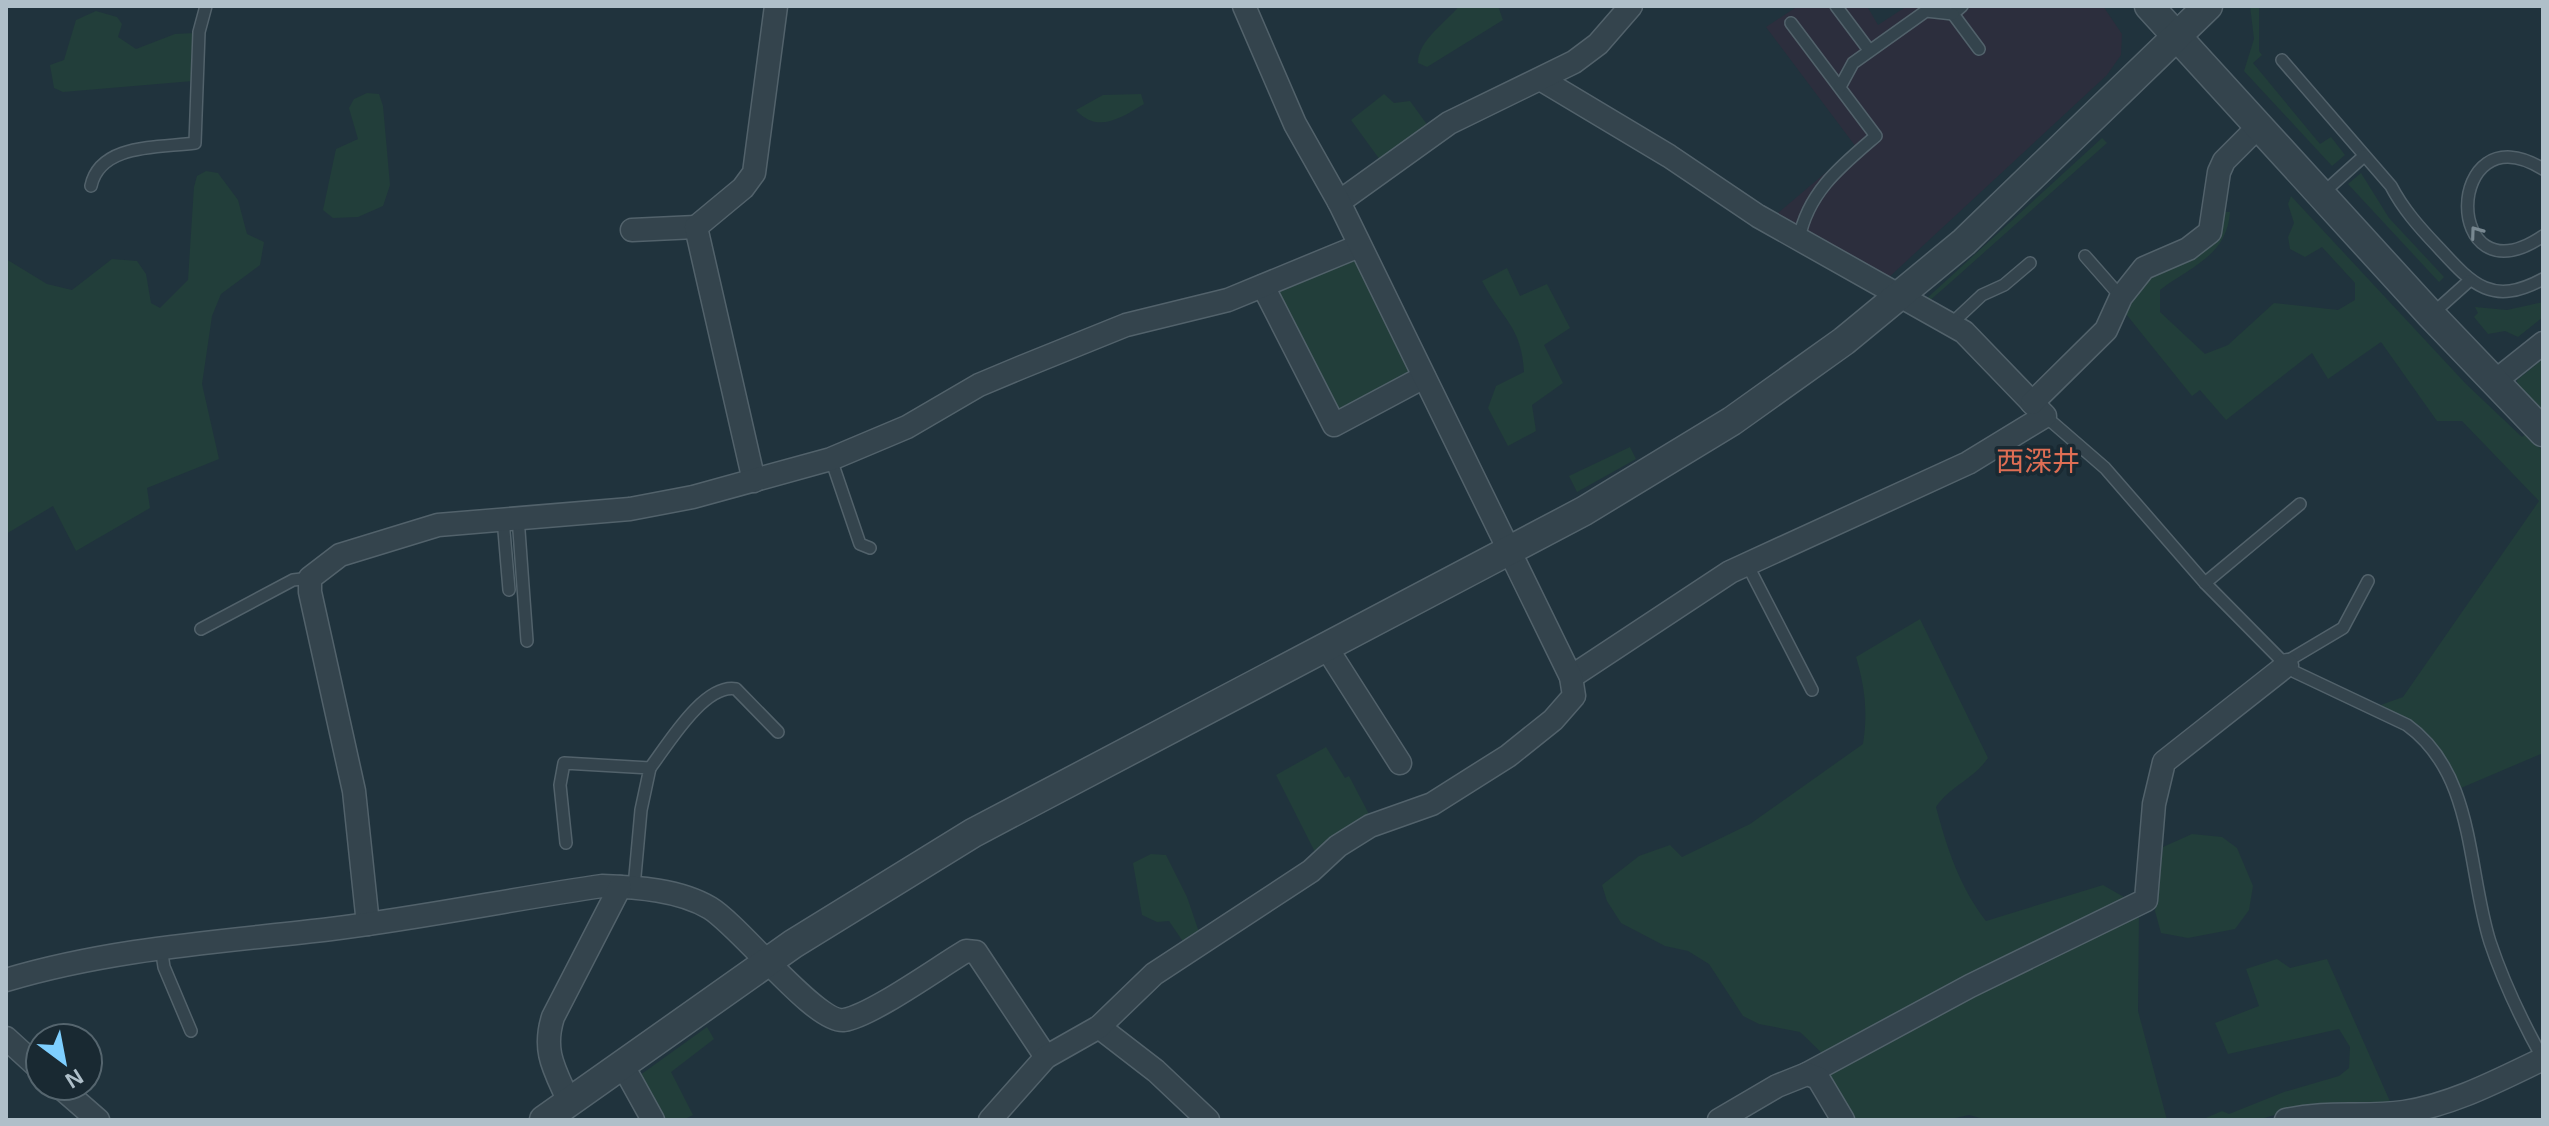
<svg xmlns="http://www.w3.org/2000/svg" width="2549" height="1126" font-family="Helvetica,'Noto Sans JP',sans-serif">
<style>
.medical{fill:#2c2e3d}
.green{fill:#223e3a}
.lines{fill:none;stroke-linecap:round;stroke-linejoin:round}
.service-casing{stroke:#52626b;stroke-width:14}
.minor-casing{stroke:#52626b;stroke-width:25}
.tertiary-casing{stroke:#52626b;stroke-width:31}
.service{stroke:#34444d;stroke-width:11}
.minor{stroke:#34444d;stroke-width:22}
.tertiary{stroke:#34444d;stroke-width:28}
.oneway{stroke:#788891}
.labels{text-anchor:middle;stroke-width:7;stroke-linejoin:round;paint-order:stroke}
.quarter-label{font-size:28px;fill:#df6e54;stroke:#192932}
</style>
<rect width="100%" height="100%" fill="#20333d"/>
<!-- medical -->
<path class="medical" d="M 1798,6 L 1867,6 L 1878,25 L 1907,6 L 2103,6 L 2122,34 L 2121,55 L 2107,75 L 1886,280 L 1772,218 L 1856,147 L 1766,27 Z"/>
<!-- green -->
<g class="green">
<path d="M 1459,6 L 1498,6 L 1503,20 L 1427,67 L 1418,63 C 1418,40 1446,23 1459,6 Z"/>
<path d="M 2250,6 L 2259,6 L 2259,51 L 2262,55 L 2253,63 L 2320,144 L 2331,137 L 2345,155 L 2332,166 L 2244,71 L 2254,39 Z"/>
<path d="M 96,11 L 117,17 L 122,24 L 118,37 L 136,49 L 175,34 L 194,33 L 193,81 L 63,92 L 54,88 L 50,65 L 64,60 L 76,20 Z"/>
<path d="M 367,93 L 379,94 L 383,106 L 390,185 L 383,206 L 358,217 L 333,218 L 323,210 L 336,149 L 358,139 L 349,108 L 354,99 Z"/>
<path d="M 1141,94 L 1144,104 C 1121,118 1097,134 1076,110 L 1103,95 Z"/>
<path d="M 1384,94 L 1394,103 L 1410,101 L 1431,130 L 1383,164 L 1351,120 Z"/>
<path d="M 2102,138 L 2107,143 L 1943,289 L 1928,302 L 1925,300 Z"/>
<path d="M 206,171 L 218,173 L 238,200 L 247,234 L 264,242 L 260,265 L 221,294 L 212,316 L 202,384 L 219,459 L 147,488 L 150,508 L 76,551 L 53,506 L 6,534 L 6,259 L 47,284 L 72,290 L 112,259 L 137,261 L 146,274 L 151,303 L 160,308 L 188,280 L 194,187 L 197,176 Z"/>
<path d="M 2361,173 L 2389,218 L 2444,277 L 2439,282 L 2348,184 Z"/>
<path d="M 2291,196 L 2466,384 L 2522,437 L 2526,434 L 2543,451 L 2543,753 L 2461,788 C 2446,747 2417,723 2378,706 L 2403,697 L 2539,501 L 2462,421 L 2437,421 L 2381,342 L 2328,379 L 2312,353 L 2226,420 L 2200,390 L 2192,396 L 2122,309 L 2132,292 L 2221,212 L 2230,212 C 2227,256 2191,266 2160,290 L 2160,312 L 2205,354 L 2228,345 L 2274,303 L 2338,310 L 2355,300 L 2355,283 L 2322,247 L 2305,257 L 2290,249 L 2288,237 L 2294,223 L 2288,204 Z"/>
<path d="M 1357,255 L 1415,376 L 1339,417 L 1270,290 Z"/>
<path d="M 1507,268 L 1520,296 L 1547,284 L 1570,328 L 1544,345 L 1563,383 L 1532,405 L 1536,431 L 1508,446 L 1488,408 L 1496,386 L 1524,372 C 1522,327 1502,319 1482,281 Z"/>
<path d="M 2543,302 L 2543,317 L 2518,337 L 2505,331 L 2488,334 L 2474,317 L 2478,313 L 2475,307 L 2507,310 Z"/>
<path d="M 2543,359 L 2543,414 L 2518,391 L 2517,380 Z"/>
<path d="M 1630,447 L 1636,459 L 1577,492 L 1569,476 Z"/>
<path d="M 1920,619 L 1988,758 C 1973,780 1951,785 1936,807 C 1947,848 1959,886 1986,921 L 2103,885 L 2129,900 L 1825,1056 L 1800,1032 L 1759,1024 L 1743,1016 L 1709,964 L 1688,951 L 1665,946 L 1621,923 L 1607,901 L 1602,885 L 1639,856 L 1670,845 L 1682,857 L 1750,824 L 1863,744 C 1868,713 1865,687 1856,657 Z"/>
<path d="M 1326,747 L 1345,778 L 1349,776 L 1372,820 L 1317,856 L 1276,775 Z"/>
<path d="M 2192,834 L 2222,837 L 2237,848 L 2253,886 L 2249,910 L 2235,929 L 2188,938 L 2161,933 L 2155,911 L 2163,847 Z"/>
<path d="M 1151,854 L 1166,855 L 1187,897 L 1200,935 L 1184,943 L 1169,921 L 1157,922 L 1142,915 L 1133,863 Z"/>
<path d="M 2139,912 L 2138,1011 L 2167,1120 L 1988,1120 L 1969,1115 L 1946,1120 L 1848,1120 L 1824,1076 L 1995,980 Z"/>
<path d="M 2277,959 L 2290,968 L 2327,959 L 2392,1106 L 2324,1104 L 2303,1106 L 2258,1120 L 2201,1120 L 2222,1111 L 2229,1114 L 2284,1092 L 2339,1076 L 2349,1068 L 2350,1047 L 2339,1029 L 2228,1054 L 2215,1023 L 2259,1006 L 2246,969 Z"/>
<path d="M 707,1027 L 714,1039 L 671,1072 L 693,1115 L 683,1120 L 659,1120 L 636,1078 Z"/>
</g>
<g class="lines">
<!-- service casing -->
<g class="service-casing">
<g id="service">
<path d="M 1836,6 L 1869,50"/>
<path d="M 1962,6 L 1953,14 L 1979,49"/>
<path d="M 1791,23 L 1876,136 C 1841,166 1808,192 1799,239"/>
<path d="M 2282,60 L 2391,186 C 2403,209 2419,227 2437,246 C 2472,284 2491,307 2543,279"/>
<path d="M 1840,87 L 1853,63 L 1926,11 L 1953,14"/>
<path d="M 2543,169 C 2444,108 2441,305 2543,236"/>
<path d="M 91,186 C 100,143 160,148 195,143 L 199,32 L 206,6"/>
<path d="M 2323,193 L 2364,156"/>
<path d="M 2085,256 L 2121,297"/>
<path d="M 2431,315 L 2469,281"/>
<path d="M 1951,324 L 1982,295 L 2004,285 L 2030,263"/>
<path d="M 2045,416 L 2105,468 L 2205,583 L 2284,663 L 2295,672 L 2407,725 C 2475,774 2467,869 2490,942 C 2503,981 2523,1023 2543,1059"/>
<path d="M 831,459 L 860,544 L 870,548"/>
<path d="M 518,517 L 527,641"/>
<path d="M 503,519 L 509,590"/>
<path d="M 1747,564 L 1812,690"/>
<path d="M 2205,583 L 2300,504"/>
<path d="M 201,629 L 293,580 L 310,578"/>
<path d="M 2284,663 L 2343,628 L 2368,581"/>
<path d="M 650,768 C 667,746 704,683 736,689 L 778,732"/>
<path d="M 566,843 L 560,785 L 564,763 L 650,768 L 641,810 L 634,887"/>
<path d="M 161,947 L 164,967 L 191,1031"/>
</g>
</g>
<!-- minor casing -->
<g class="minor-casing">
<g id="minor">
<path d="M 1542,80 L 1669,156 L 1758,216 L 1964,332 L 2045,416 L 1968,463 L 1730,572 L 1571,677"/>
<path d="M 1339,202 L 1449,123 L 1574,62 L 1598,44 L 1631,6"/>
<path d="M 632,230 L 696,227"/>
<path d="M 1263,286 L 1334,425 L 1424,377"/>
<path d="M 2494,382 L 2543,343"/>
<path d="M 2032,403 L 2106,330 L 2121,297 L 2144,268 L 2188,249 L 2210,232 L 2219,172 L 2224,161 L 2260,125"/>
<path d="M 754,481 L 696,227 L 743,188 L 754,173 L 776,6"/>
<path d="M 1326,647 L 1400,763"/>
<path d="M 368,924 L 354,791 L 310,592 L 310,578 L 340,555 L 438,525 L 630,509 L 693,497 L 831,459 L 907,427 L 979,385 L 1022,367 L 1126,325 L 1228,300 L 1359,246"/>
<path d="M 6,980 C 113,948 221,942 331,929 C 422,918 512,899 602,886 C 637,887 680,890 710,908 C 741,927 816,1024 844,1020 C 871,1016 939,967 966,951 L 976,952 L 1046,1057"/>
<path d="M 1099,1027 L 1156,1071 L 1208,1120"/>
<path d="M 6,1038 L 40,1069"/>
<path d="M 622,1064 L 653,1120"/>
<path d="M 1807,1074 L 1970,986 L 2146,900 L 2154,804 L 2164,762 L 2287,665"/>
<path d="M 59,1086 L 98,1120"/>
<path d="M 569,1102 C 555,1070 542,1052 553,1017 L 620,887"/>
<path d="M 990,1120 L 1046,1057 L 1099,1027 L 1154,974 L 1311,871 L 1338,846 L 1370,826 L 1432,804 L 1508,756 L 1553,720 L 1574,696 L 1571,677 L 1339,202 L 1295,124 L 1244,6"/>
<path d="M 1719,1120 L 1777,1086 L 1807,1074 L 1818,1078 L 1843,1120"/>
<path d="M 2286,1120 C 2329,1110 2364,1118 2404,1112 C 2452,1105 2499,1080 2543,1059"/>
</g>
</g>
<!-- tertiary casing -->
<g class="tertiary-casing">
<g id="tertiary">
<path d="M 2149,6 L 2431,315 L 2543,432"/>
<path d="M 544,1120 L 793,944 L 973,833 L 1584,511 L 1732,421 L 1844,341 L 1964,242 L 2208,6"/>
</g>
</g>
<!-- service -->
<use href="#service" class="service"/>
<!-- minor -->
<use href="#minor" class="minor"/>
<!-- tertiary -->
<use href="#tertiary" class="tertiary"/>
</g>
<!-- one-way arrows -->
<defs><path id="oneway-chevron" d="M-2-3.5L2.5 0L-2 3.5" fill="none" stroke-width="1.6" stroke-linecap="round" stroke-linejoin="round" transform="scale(2)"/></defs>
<use class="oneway" href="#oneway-chevron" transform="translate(2476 232) rotate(-126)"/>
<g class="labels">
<!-- quarter labels -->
<g class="quarter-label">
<text x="2038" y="471">西深井</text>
</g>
</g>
<!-- border -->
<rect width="2549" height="1126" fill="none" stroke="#afbfc9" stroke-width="16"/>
<!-- north arrow -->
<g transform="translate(64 1062) rotate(148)"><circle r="38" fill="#192932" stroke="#55656e" stroke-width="2"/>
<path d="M0-6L14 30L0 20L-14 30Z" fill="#7ecfff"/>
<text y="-12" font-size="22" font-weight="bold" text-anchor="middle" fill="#afbfc9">N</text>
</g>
</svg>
